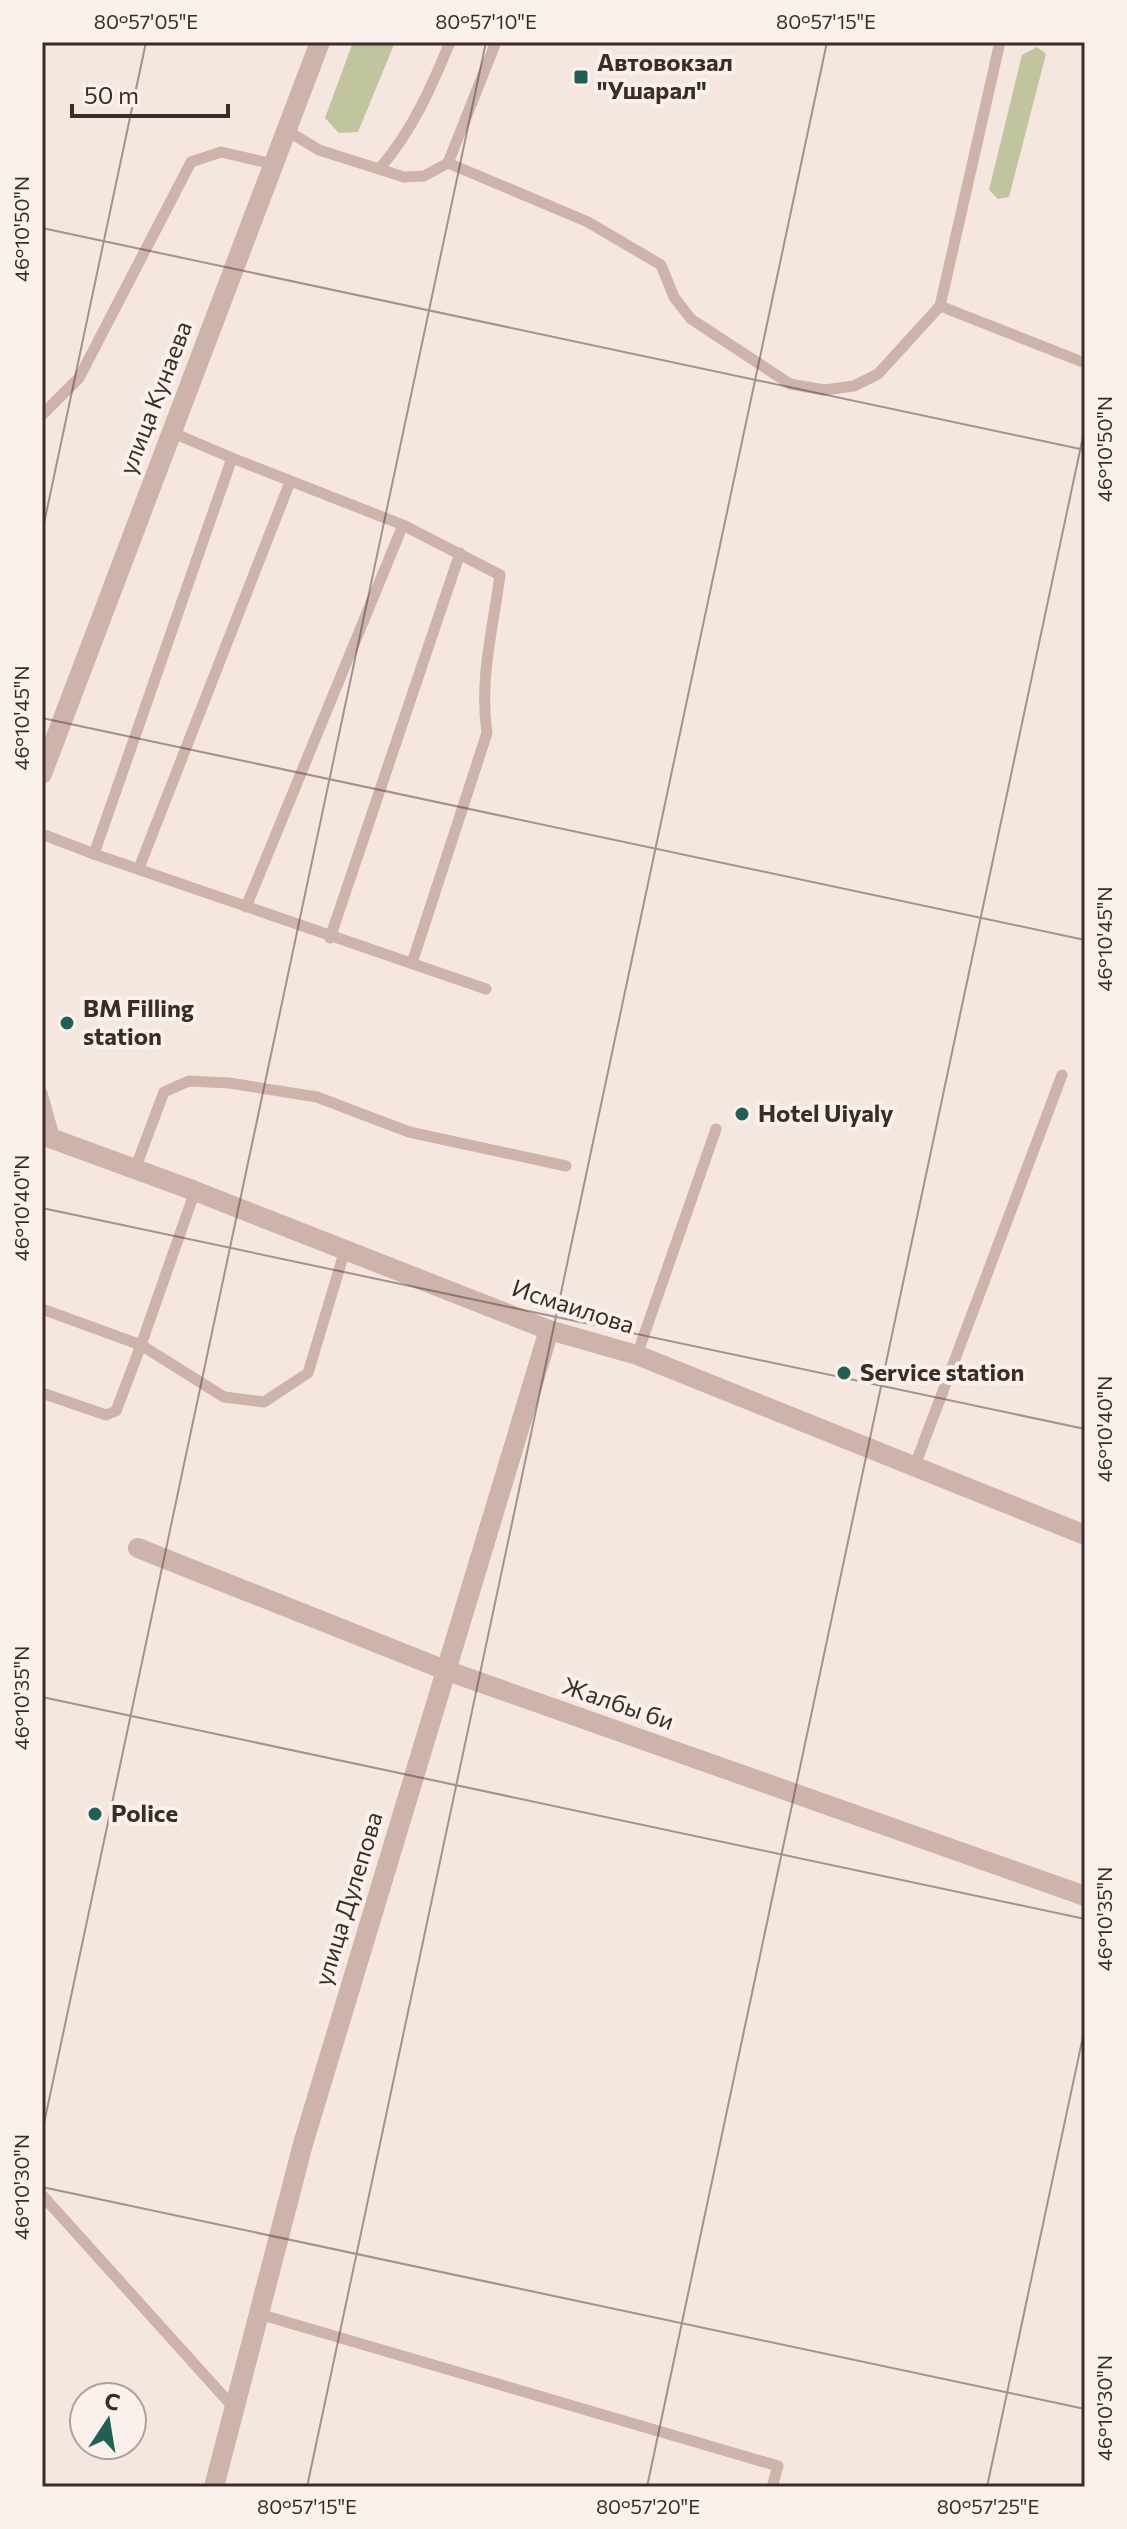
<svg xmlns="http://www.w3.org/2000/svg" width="1127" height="2529" font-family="Commissioner,sans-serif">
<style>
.green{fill:#c0c59d}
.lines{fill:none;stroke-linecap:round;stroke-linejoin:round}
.service{stroke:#ceb3aa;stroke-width:11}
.minor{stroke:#ceb3aa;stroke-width:20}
.tertiary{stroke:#ceb3aa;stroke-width:20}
.ticks{fill:none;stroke:#3b2c2a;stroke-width:2;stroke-opacity:0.45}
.poi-dot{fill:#1c6056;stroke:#fbf1ec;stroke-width:3}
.labels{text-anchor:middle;stroke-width:8;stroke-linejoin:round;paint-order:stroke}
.poi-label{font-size:24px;font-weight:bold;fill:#3b2c2a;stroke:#fbf1ec;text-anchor:start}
.street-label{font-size:24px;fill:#3b2c2a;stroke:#fbf1ec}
.neatline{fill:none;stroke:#3b2c2a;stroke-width:3}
.ticks-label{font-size:20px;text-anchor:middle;fill:#3b2c2a}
</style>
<rect width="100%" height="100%" fill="#f5e6df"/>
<!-- green -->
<g class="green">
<path d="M 353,42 L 395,42 L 358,132 L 339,133 L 325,118 Z"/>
<path d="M 1037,47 L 1046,54 L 1009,197 L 998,199 L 989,190 L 1022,55 Z"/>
</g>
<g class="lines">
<!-- service -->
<g class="service">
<path d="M 286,130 L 319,150 L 404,177 L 424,176 L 448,163 L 588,222 L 661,265 L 674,297 L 691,319 L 790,384 L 824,390 L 854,386 L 878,374 L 940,306 L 1000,42"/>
<path d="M 448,163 L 496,42"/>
<path d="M 381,167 C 413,129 431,88 450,42"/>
<path d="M 940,306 L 1085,363"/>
<path d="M 42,415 L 79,378 L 191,162 L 221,152 L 273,164"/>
<path d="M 171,432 L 232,458 L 94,854 L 486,989"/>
<path d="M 232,458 L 403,525 L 500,575 C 493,629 479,679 487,733 L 412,963"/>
<path d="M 42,834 L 94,854"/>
<path d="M 139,868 L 290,482"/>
<path d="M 246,907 L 403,525"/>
<path d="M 330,938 L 460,553"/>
<path d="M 42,1093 L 55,1139"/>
<path d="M 135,1169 L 164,1092 L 189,1081 L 229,1083 L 317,1097 L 409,1132 L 566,1166"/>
<path d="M 42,1309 L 141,1345 L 195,1191"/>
<path d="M 637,1355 L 716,1129"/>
<path d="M 42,1393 L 106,1415 L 116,1411 L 141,1345 L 224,1397 L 264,1402 L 308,1373 L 345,1250"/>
<path d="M 914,1468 L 1062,1075"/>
<path d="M 42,2195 L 234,2408"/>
<path d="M 259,2314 L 778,2466 L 772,2487"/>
</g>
<!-- minor -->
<g class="minor">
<path d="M 549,1330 L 637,1355 L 1085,1535"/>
<path d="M 138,1548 L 445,1670"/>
</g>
<!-- tertiary -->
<g class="tertiary">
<path d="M 42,774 L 320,42"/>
<path d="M 42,1135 L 195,1191 L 549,1330 L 303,2144 L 214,2487"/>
<path d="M 445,1670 L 1085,1896"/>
</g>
</g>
<!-- ticks -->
<path class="ticks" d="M 42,228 L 1085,450M 42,533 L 146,42M 42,718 L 1085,940M 42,1208 L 1085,1429M 42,1697 L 1085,1919M 42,2133 L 486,42M 42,2187 L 1085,2409M 307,2487 L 827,42M 647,2487 L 1085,427M 987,2487 L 1085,2027"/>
<!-- markers -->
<g class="poi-dot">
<rect x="573" y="69" width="16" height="16" rx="4"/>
<circle cx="67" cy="1023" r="8"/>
<circle cx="742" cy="1114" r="8"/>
<circle cx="844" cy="1373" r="8"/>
<circle cx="95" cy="1814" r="8"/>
</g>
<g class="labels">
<!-- poi labels -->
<g class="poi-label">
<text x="597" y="71">Автовокзал<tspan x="597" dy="28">"Ушарал"</tspan></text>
<text x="83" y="1017">BM Filling<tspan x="83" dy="28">station</tspan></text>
<text x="758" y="1122">Hotel Uiyaly</text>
<text x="860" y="1381">Service station</text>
<text x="111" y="1822">Police</text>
</g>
<!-- street labels -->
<g class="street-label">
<text transform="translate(156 398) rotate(-69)" y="8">улица Кунаева</text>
<text transform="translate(573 1307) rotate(18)" y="8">Исмаилова</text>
<text transform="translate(618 1704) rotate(19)" y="8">Жалбы би</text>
<text transform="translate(349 1899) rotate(-73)" y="8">улица Дулепова</text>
</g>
</g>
<!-- border -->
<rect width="1127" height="2529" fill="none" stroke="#fbf1ec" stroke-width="88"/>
<!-- north arrow -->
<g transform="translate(108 2421) rotate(12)"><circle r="38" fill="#fbf1ec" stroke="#aea29e" stroke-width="2"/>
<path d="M0-6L14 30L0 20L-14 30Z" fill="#1c6056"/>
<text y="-12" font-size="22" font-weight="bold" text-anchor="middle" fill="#3b2c2a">С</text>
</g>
<!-- scale -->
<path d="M72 104v12h156v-12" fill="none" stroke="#3b2c2a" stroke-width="4"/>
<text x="84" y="104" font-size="24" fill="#3b2c2a" stroke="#fbf1ec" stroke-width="6" paint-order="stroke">50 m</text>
<rect x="44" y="44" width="1039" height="2441" class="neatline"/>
<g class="ticks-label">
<text x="146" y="29">80°57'05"E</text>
<text x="486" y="29">80°57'10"E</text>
<text x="826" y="29">80°57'15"E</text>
<text transform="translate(22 229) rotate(-90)" y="7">46°10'50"N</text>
<text transform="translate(1105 449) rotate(-90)" y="7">46°10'50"N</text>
<text transform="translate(22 718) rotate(-90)" y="7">46°10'45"N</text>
<text transform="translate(1105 939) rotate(-90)" y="7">46°10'45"N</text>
<text transform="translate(22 1208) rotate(-90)" y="7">46°10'40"N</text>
<text transform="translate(1105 1429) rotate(-90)" y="7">46°10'40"N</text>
<text transform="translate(22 1698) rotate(-90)" y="7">46°10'35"N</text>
<text transform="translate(1105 1919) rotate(-90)" y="7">46°10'35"N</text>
<text transform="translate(22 2187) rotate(-90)" y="7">46°10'30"N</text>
<text transform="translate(1105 2408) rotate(-90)" y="7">46°10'30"N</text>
<text x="307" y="2514">80°57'15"E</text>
<text x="648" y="2514">80°57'20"E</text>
<text x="988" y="2514">80°57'25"E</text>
</g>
</svg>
